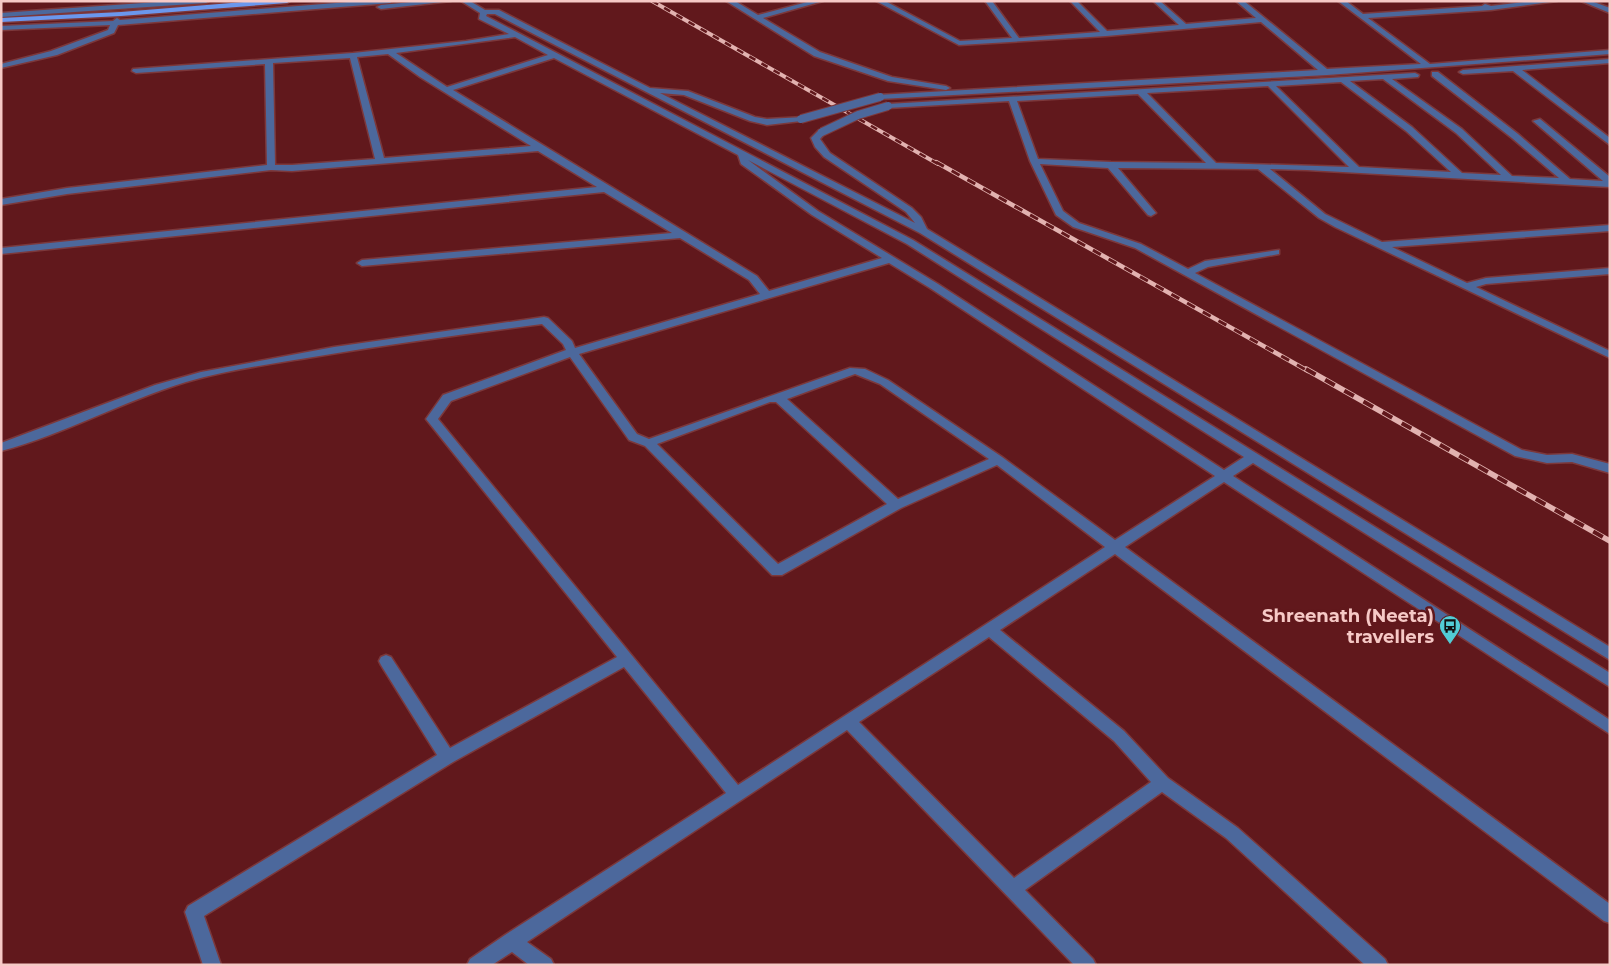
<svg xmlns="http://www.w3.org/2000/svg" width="1611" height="966" font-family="Montserrat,sans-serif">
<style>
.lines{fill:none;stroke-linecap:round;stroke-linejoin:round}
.minor-casing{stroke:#7c383b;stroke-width:3}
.major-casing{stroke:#7c383b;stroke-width:3}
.minor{fill:#4c689c;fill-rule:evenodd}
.major{fill:#6b97ed;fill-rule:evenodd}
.rail-far2-casing{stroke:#e2b2b0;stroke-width:4}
.rail-far1-casing{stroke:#e2b2b0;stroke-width:4.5}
.rail-casing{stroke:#e2b2b0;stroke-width:5.5}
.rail-far2{stroke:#61181c;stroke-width:2.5;stroke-dasharray:7;stroke-linecap:butt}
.rail-far1{stroke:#61181c;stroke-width:3;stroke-dasharray:9;stroke-linecap:butt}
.rail{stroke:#61181c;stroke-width:4;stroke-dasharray:11;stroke-linecap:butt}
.minor-bridge-casing{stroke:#7c383b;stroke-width:10;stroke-linecap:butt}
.minor-bridge{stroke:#4c689c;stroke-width:8}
.labels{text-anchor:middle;stroke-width:5;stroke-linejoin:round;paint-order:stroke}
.poi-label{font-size:18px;font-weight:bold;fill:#f6c9c6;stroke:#61181c;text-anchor:end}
</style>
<rect width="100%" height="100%" fill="#61181c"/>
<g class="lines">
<!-- minor casing -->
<g class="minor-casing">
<g id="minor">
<path d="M 172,1 L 209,1 L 206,3 L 1,17 L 1,13 Z"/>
<path d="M 361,1 L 393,1 L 390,3 L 118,25 L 114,33 L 57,55 L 1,68 L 1,64 L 51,51 L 108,30 L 110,25 L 1,30 L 1,26 L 113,21 L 117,18 L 120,20 Z"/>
<path d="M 422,1 L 451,1 L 381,9 L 377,7 L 381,5 Z"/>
<path d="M 461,1 L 470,1 L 485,10 L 499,10 L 650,88 L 688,91 L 755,117 L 767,119 L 804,117 L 805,119 L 801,121 L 767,125 L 750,121 L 684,95 L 660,93 L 915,223 L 906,212 L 824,157 L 815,147 L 811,138 L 819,130 L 825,130 L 826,132 L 820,139 L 830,153 L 912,208 L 921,217 L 927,229 L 1610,647 L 1610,660 L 920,233 L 495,14 L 487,14 L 486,16 L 913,240 L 1610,673 L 1610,687 L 1253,463 L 1233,476 L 1610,720 L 1610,734 L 1224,482 L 1125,547 L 1610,904 L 1610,923 L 1604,921 L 1115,554 L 1000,630 L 1124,731 L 1168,778 L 1238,828 L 1385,959 L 1388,965 L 1365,965 L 1226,838 L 1162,792 L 1025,890 L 1093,959 L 1096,965 L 1074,965 L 847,730 L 527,942 L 551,959 L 554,965 L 529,965 L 512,952 L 492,965 L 467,965 L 470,959 L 505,935 L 726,793 L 624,667 L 453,762 L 204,916 L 221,965 L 203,965 L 185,912 L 188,906 L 437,755 L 381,665 L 379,661 L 381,657 L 386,655 L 391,657 L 450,748 L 617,657 L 426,419 L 443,395 L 566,350 L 563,344 L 542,324 C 465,334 389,344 313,357 C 270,364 227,370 186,382 C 123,401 65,434 1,451 L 1,443 L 155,385 L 201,372 L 334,347 L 544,317 L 548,318 L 572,341 L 575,348 L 760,294 L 749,280 L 680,238 L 362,266 L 357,263 L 362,260 L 672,233 L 604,192 L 1,254 L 1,248 L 597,187 L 538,151 L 292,171 L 271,170 L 67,194 L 1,205 L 1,199 L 67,188 L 267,165 L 265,64 L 136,73 L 132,71 L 133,69 L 353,53 L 466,41 L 509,34 L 479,19 L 480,13 ZM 515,37 L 548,55 L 447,87 L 396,53 ZM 388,54 L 420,77 L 531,146 L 384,158 L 357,57 ZM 350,58 L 375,159 L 292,165 L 275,165 L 273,63 ZM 554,58 L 738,155 L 741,164 L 812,215 L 882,258 L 769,291 L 757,276 L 453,90 ZM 748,160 L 907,244 L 1244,457 L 1224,470 L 938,284 L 818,211 ZM 889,263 L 930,288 L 1215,476 L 1115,540 L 1002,457 L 888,380 L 865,369 L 850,368 L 649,439 L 637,434 L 579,354 ZM 570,357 L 629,440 L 645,446 L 772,575 L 782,575 L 901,508 L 997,465 L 1105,547 L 738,785 L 438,419 L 451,401 ZM 855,374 L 880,384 L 989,459 L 898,499 L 787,399 ZM 770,402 L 776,402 L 887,504 L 778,564 L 657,444 ZM 989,637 L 1114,741 L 1151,782 L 1014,878 L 859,722 Z"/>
<path d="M 726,1 L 735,1 L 758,15 L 811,1 L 823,1 L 763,18 L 820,52 L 892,77 L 946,86 L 950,88 L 946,90 L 888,81 L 814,56 Z"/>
<path d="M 876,1 L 885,1 L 960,41 L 1012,38 L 985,1 L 992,1 L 1019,38 L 1100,32 L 1070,1 L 1077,1 L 1107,31 L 1179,25 L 1153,1 L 1160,1 L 1186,24 L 1256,18 L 1236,1 L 1244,1 L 1327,69 L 1421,64 L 1338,1 L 1346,1 L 1363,14 L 1482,6 L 1485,4 L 1491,6 L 1533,1 L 1557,1 L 1491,10 L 1368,18 L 1430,64 L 1610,50 L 1610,54 L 1327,75 L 880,99 L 876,97 L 877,95 L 1318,70 L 1261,22 L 1106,36 L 959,45 Z"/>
<path d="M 1581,1 L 1591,1 L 1610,8 L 1610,13 Z"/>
<path d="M 1610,59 L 1610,63 L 1522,70 L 1610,138 L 1610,145 L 1513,71 L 1463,74 L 1459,72 L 1463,70 Z"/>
<path d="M 1432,72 L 1438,72 L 1518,134 L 1570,179 L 1603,181 L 1533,121 L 1540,119 L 1610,177 L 1610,187 L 1307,170 L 1270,169 L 1325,214 L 1382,242 L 1610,225 L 1610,231 L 1392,247 L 1467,283 L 1486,278 L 1610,268 L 1610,274 L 1486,284 L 1476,287 L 1610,351 L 1610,358 L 1335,227 L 1319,218 L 1258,169 L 1118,168 L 1156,213 L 1151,216 L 1148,215 L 1108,168 L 1040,164 L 1063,211 L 1079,223 L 1141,244 L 1188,269 L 1205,261 L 1279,250 L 1279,254 L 1208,267 L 1195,273 L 1522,450 L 1547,455 L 1572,454 L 1610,464 L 1610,473 L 1572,462 L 1547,463 L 1515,456 L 1135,248 L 1073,227 L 1056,215 L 1030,161 L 1009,101 L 888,108 L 884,106 L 888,104 L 1415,73 L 1419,75 L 1418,77 L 1392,79 L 1462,129 L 1512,176 L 1559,178 L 1512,138 L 1432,76 ZM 1383,79 L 1456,133 L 1501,175 L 1462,173 L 1412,127 L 1350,81 ZM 1341,82 L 1406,131 L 1451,172 L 1359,167 L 1276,86 ZM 1268,86 L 1349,167 L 1216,163 L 1147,93 ZM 1138,94 L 1206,163 L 1111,162 L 1038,159 L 1017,101 Z"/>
</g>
</g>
<!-- major casing -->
<g class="major-casing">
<path id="major" d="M 257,1 L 290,1 L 287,3 L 121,16 L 1,22 L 1,18 L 121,12 Z"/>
</g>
<!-- minor -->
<use href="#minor" class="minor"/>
<!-- major -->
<use href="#major" class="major"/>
<!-- rail-far2 casing -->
<g class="rail-far2-casing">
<path id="rail-far2" d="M 652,1 L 938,164"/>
</g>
<!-- rail-far1 casing -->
<g class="rail-far1-casing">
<path id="rail-far1" d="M 936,162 L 1308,371"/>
</g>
<!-- rail casing -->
<g class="rail-casing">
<path id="rail" d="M 1306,369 L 1610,541"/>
</g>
<!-- rail-far2 -->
<use href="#rail-far2" class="rail-far2"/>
<!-- rail-far1 -->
<use href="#rail-far1" class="rail-far1"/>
<!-- rail -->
<use href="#rail" class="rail"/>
<!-- minor-bridge casing -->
<g class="minor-bridge-casing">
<g id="minor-bridge">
<path d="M 801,119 L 880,97"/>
<path d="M 822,132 L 858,115 L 888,106"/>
</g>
</g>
<!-- minor-bridge -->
<use href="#minor-bridge" class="minor-bridge"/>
</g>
<!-- icons -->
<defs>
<g id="bus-pin" transform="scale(1.125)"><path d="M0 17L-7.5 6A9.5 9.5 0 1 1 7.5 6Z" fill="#52ccd5" stroke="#61181c"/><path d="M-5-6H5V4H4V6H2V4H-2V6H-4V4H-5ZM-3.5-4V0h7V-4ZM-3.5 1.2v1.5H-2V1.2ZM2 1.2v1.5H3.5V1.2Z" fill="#111"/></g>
</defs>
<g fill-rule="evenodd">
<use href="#bus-pin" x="1450" y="626"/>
</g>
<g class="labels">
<!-- poi labels -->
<g class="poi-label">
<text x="1434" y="622">Shreenath (Neeta)<tspan x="1434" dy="21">travellers</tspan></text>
</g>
</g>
<!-- border -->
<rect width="1611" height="966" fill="none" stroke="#f6c9c6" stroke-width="5"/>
</svg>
